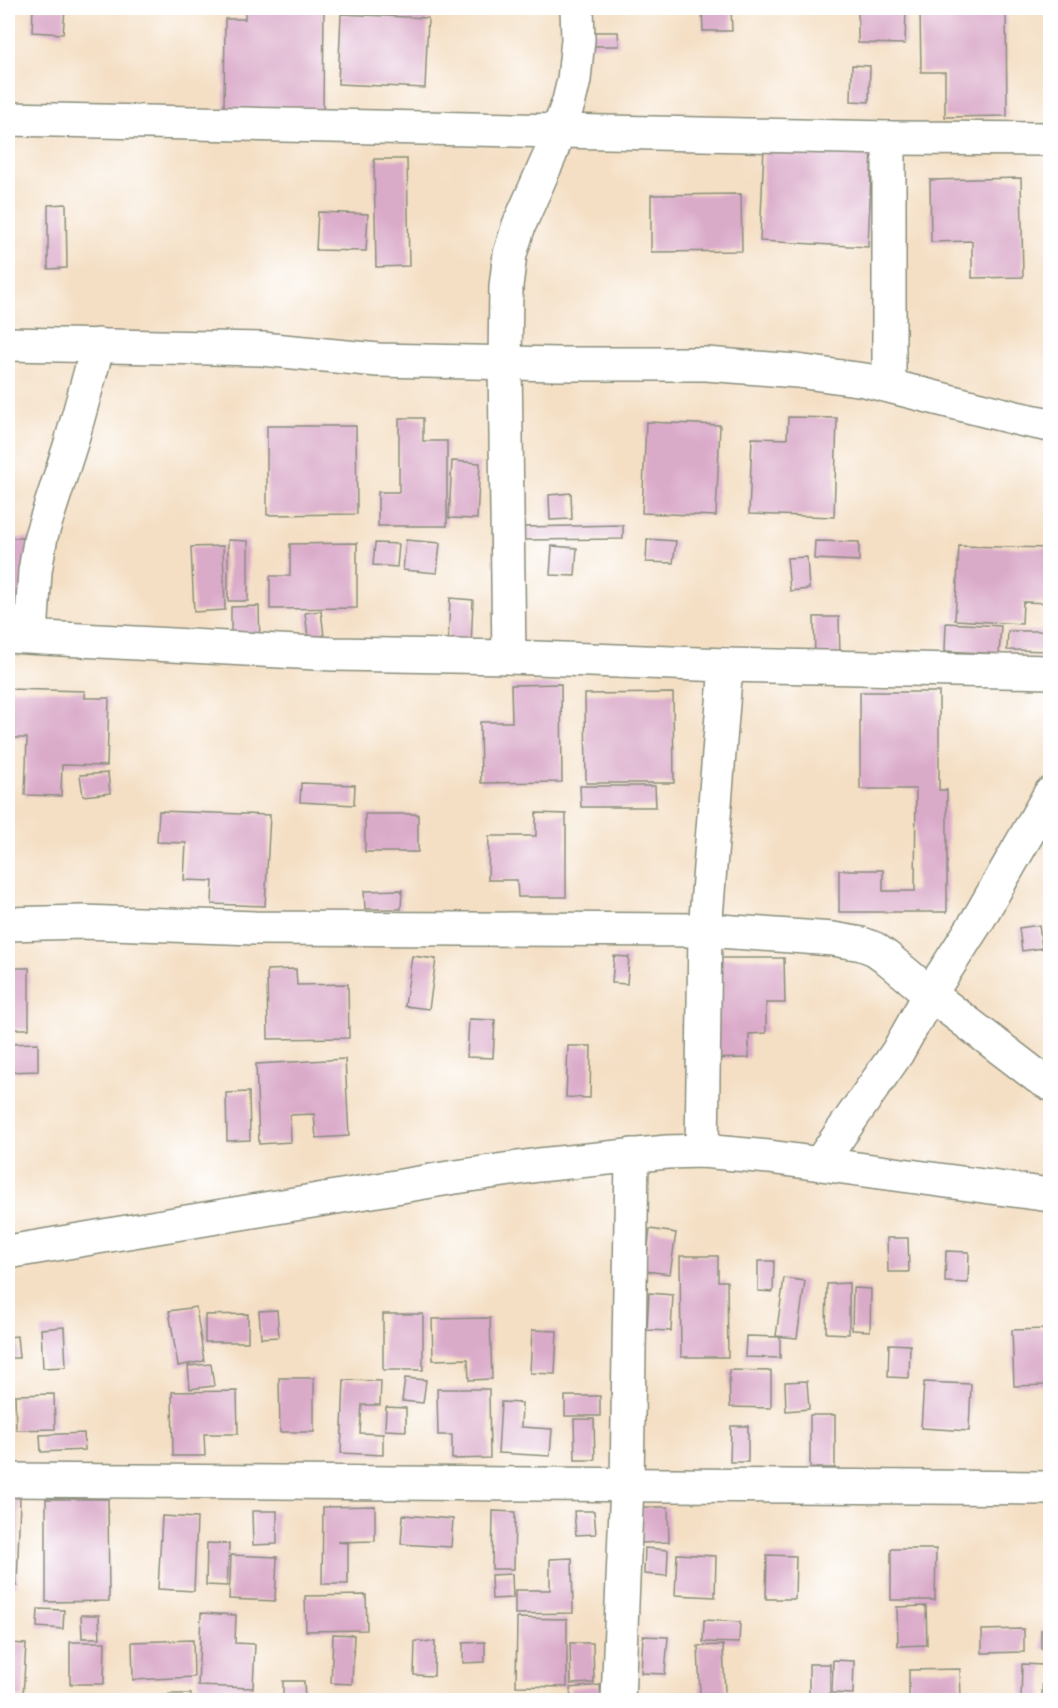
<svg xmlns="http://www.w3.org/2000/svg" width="1058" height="1708" font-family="'IM FELL Great Primer',serif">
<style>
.building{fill:#daaac9}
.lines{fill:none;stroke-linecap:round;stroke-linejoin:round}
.minor-casing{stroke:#8a8e7c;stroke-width:36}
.minor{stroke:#fff;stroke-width:33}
</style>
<rect width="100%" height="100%" fill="#fff"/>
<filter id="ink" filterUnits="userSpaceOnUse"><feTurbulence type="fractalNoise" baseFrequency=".0167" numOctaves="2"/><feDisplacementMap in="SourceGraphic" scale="12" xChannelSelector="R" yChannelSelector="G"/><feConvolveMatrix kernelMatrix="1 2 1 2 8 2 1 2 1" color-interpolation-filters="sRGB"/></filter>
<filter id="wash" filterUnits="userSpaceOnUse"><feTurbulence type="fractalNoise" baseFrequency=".008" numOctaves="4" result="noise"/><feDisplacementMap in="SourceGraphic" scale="24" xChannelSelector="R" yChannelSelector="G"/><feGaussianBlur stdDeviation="1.35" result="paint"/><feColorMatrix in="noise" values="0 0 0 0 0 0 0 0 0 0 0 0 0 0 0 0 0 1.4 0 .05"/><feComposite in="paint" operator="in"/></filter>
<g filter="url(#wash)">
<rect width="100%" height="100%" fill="#f4dfc4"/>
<g id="blocks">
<!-- building -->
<g class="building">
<path d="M 33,8 L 65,9 L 63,34 L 32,32 Z"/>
<path d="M 245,8 L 324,8 L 323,110 L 224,110 L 225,19 L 245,19 Z"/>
<path d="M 702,8 L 731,8 L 732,31 L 703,31 Z"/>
<path d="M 858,8 L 906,8 L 905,44 L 858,43 Z"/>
<path d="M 1006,10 L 1007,116 L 945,117 L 945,72 L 921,72 L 920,11 Z"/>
<path d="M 341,14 L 428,18 L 425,88 L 338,84 Z"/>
<path d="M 591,32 L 618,32 L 619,46 L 590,46 Z"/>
<path d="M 852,65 L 870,66 L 869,102 L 851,101 Z"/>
<path d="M 764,146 L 872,150 L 868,247 L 760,241 Z"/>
<path d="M 374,159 L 407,159 L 409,266 L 376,267 Z"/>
<path d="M 1021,178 L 1023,277 L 972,278 L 972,241 L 931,242 L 930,180 Z"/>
<path d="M 741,194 L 742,251 L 651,252 L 651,195 Z"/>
<path d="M 66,204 L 67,268 L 48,269 L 48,205 Z"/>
<path d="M 318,212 L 368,214 L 366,251 L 316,250 Z"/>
<path d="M 788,417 L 837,418 L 834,517 L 749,514 L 752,438 L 787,439 Z"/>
<path d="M 399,418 L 423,418 L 423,441 L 447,441 L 447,526 L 378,526 L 378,492 L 399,492 Z"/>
<path d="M 646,422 L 720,425 L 716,516 L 642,513 Z"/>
<path d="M 267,426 L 356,426 L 357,514 L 267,515 Z"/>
<path d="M 452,461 L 480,463 L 477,519 L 449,518 Z"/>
<path d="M 571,493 L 572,519 L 550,520 L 549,495 Z"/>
<path d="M 623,525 L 623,539 L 523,540 L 523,527 Z"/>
<path d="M 8,538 L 38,538 L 39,636 L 8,636 Z"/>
<path d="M 647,539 L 676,541 L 673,563 L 646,562 Z"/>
<path d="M 228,540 L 248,541 L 248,601 L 228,601 Z"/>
<path d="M 406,540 L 440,543 L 437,573 L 403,570 Z"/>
<path d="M 815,541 L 859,542 L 859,561 L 814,559 Z"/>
<path d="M 357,543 L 357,608 L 270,609 L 270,576 L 290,576 L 290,544 Z"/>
<path d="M 375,543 L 399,544 L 397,567 L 373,565 Z"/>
<path d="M 223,546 L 225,610 L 194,612 L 191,547 Z"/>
<path d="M 552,546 L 577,548 L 575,576 L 550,575 Z"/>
<path d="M 959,546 L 1050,548 L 1050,603 L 1023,602 L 1022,624 L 955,620 Z"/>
<path d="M 807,557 L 809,589 L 790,591 L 787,558 Z"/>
<path d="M 450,598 L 473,600 L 471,647 L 448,646 Z"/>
<path d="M 259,606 L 260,643 L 231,643 L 231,607 Z"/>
<path d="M 321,611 L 324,636 L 308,637 L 305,613 Z"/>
<path d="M 814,617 L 839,617 L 840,657 L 815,658 Z"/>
<path d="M 946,623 L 1001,626 L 999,654 L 945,651 Z"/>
<path d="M 1008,631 L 1050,631 L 1050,651 L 1007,650 Z"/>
<path d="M 561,684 L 562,782 L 481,783 L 480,722 L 512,722 L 511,685 Z"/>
<path d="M 8,689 L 85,691 L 85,698 L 109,698 L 107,766 L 62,765 L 61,796 L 25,795 L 27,738 L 8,738 Z"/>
<path d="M 860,692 L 939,692 L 939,790 L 947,790 L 947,912 L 839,912 L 839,870 L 883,870 L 883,891 L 915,891 L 916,789 L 860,789 Z"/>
<path d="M 673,693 L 674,783 L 586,783 L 585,694 Z"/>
<path d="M 108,773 L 110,793 L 83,796 L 80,775 Z"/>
<path d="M 301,783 L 355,785 L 354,805 L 300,802 Z"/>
<path d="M 580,786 L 655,786 L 656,807 L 581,807 Z"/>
<path d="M 159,811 L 270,815 L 265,906 L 212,904 L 213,881 L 184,880 L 186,843 L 157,842 Z"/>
<path d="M 536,813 L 566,814 L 566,897 L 518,897 L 517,880 L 488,880 L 489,836 L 536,836 Z"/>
<rect x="365" y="814" width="53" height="38"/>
<path d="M 402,890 L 401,909 L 365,909 L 364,891 Z"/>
<path d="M 1039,925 L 1042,948 L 1022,951 L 1019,928 Z"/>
<path d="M 412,956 L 436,959 L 429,1009 L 405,1006 Z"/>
<path d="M 614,956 L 629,957 L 627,984 L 612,983 Z"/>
<path d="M 692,958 L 784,958 L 785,1003 L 766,1003 L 766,1033 L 749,1034 L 749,1058 L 692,1059 Z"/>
<rect x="8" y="968" width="21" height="61"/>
<path d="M 296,969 L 297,985 L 348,984 L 349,1038 L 268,1039 L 267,970 Z"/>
<path d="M 469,1019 L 495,1020 L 493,1058 L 467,1057 Z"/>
<path d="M 38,1043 L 38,1071 L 8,1072 L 8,1044 Z"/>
<path d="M 568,1046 L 591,1046 L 590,1098 L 566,1097 Z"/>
<path d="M 345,1059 L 349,1136 L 316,1138 L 314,1114 L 290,1115 L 291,1142 L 259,1144 L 256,1064 Z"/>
<path d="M 249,1092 L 250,1140 L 227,1141 L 226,1093 Z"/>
<path d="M 650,1229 L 676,1233 L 670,1274 L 645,1271 Z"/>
<path d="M 887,1238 L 908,1238 L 909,1272 L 888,1272 Z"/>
<path d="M 946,1251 L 969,1252 L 968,1283 L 945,1282 Z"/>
<path d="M 680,1256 L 718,1256 L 718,1281 L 727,1281 L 728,1357 L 681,1357 Z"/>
<path d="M 758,1261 L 774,1261 L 773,1292 L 758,1291 Z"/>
<path d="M 784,1278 L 805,1281 L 797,1338 L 776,1336 Z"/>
<path d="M 849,1283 L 849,1334 L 826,1333 L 827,1284 Z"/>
<path d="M 853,1288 L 871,1289 L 870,1331 L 852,1330 Z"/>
<path d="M 649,1293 L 673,1295 L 671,1331 L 647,1330 Z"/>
<path d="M 196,1307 L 204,1361 L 178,1366 L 169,1311 Z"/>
<path d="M 277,1310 L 279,1337 L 261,1338 L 259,1311 Z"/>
<path d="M 248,1314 L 248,1342 L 205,1342 L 205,1315 Z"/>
<rect x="383" y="1314" width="40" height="56"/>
<path d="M 490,1318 L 492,1379 L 469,1380 L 468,1359 L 433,1360 L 432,1319 Z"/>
<path d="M 64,1327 L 66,1367 L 43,1368 L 41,1329 Z"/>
<path d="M 1046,1329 L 1047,1385 L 1014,1386 L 1012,1330 Z"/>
<path d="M 532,1330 L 557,1331 L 555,1374 L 530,1373 Z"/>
<path d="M 17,1336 L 19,1358 L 8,1358 L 8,1337 Z"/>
<path d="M 746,1336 L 780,1337 L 780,1358 L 745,1357 Z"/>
<path d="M 889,1344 L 910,1345 L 909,1378 L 888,1377 Z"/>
<path d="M 211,1364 L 214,1386 L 190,1389 L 188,1366 Z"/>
<path d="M 729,1370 L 771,1371 L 771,1408 L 730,1407 Z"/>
<path d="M 279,1378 L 314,1378 L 314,1432 L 280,1432 Z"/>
<path d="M 405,1378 L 426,1380 L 423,1403 L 402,1401 Z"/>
<path d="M 344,1380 L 381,1381 L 380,1405 L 362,1405 L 360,1433 L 383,1434 L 383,1455 L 341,1453 Z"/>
<path d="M 807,1381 L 809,1409 L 786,1411 L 785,1382 Z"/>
<path d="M 924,1382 L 971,1384 L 969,1431 L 921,1428 Z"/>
<path d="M 437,1389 L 489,1389 L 490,1458 L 452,1459 L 452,1435 L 438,1435 Z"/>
<path d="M 237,1391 L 238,1434 L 204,1434 L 205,1456 L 173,1456 L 172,1392 Z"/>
<path d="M 54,1394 L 55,1429 L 16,1430 L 15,1395 Z"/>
<rect x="565" y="1396" width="35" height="20"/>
<path d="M 501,1402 L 522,1403 L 521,1427 L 552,1429 L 550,1456 L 498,1453 Z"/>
<path d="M 386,1407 L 406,1408 L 406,1431 L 385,1430 Z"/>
<rect x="810" y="1415" width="25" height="53"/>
<path d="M 574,1419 L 594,1419 L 595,1460 L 575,1460 Z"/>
<path d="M 731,1426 L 748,1426 L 748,1462 L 730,1462 Z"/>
<path d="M 84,1433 L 85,1450 L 41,1452 L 40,1435 Z"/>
<path d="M 8,1497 L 20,1498 L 17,1586 L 8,1585 Z"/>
<path d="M 46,1499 L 108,1499 L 109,1601 L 46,1602 Z"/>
<path d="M 375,1506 L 375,1541 L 337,1542 L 348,1543 L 348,1584 L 322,1584 L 323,1507 Z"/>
<path d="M 636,1507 L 668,1507 L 669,1542 L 637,1543 Z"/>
<path d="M 252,1511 L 277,1511 L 277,1544 L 253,1545 Z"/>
<path d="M 493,1511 L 515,1512 L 514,1569 L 492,1569 Z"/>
<path d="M 574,1511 L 594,1511 L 596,1534 L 576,1535 Z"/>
<path d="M 403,1515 L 453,1519 L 451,1547 L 401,1544 Z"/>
<path d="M 162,1516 L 197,1518 L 194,1591 L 158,1589 Z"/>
<path d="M 207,1543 L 229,1544 L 227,1586 L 206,1585 Z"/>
<path d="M 645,1548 L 668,1550 L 667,1576 L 644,1574 Z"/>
<path d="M 891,1549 L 936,1549 L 935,1600 L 891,1600 Z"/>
<path d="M 677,1554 L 716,1556 L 715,1597 L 675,1595 Z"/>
<path d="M 231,1555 L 277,1557 L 275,1601 L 229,1599 Z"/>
<path d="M 767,1555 L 796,1556 L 795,1599 L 766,1599 Z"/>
<path d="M 572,1558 L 573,1613 L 515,1614 L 515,1590 L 550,1590 L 550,1559 Z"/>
<rect x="1048" y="1566" width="2" height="19"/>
<path d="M 512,1574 L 513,1598 L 492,1599 L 491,1575 Z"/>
<path d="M 366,1595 L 367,1630 L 306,1631 L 305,1596 Z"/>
<path d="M 926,1606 L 927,1645 L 898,1646 L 897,1607 Z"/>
<path d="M 38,1609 L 64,1610 L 63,1629 L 37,1627 Z"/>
<path d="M 201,1613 L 236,1615 L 235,1643 L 255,1644 L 253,1688 L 198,1686 Z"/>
<path d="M 81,1615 L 99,1615 L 100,1638 L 82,1638 Z"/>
<path d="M 517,1618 L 567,1619 L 567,1687 L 516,1686 Z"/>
<path d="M 704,1620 L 740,1622 L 739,1643 L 703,1642 Z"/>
<path d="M 1024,1629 L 1024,1652 L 982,1653 L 982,1630 Z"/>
<rect x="1041" y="1630" width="9" height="19"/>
<path d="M 333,1634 L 354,1635 L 352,1684 L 331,1683 Z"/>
<path d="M 643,1636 L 668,1637 L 665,1674 L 641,1673 Z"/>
<path d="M 193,1640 L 194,1677 L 133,1680 L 132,1642 Z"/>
<path d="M 415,1641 L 435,1642 L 434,1676 L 414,1675 Z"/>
<path d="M 70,1642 L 105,1642 L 104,1684 L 70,1684 Z"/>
<path d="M 485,1642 L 485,1662 L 463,1663 L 463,1643 Z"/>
<path d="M 8,1643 L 26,1644 L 23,1697 L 8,1696 Z"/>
<path d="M 570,1643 L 593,1643 L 594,1683 L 571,1684 Z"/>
<path d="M 723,1645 L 725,1693 L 700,1694 L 698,1646 Z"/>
<path d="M 833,1660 L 854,1661 L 853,1694 L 832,1693 Z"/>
<rect x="809" y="1664" width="21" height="36"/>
<path d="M 1022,1664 L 1043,1665 L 1042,1700 L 1021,1700 Z"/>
<path d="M 960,1669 L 961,1700 L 909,1700 L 909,1670 Z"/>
<path d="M 283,1681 L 304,1681 L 305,1700 L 283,1700 Z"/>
<path d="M 600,1685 L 601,1700 L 571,1700 L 570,1688 Z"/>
<rect x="169" y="1694" width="22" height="6"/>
</g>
</g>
</g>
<g filter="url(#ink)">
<use href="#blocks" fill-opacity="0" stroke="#8a8e7c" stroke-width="1.5"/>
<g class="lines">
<!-- minor casing -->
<g class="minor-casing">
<g id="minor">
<path d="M 8,119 L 889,138 L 1050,139"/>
<path d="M 889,138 L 889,385"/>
<path d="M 8,344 L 262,349 L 378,360 L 558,364 L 706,364 L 797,371 L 865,380 L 1020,419 L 1050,425"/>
<path d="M 8,636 L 334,654 L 509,657 L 726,665 L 705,930 L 702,1151"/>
<path d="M 31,636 L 35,571 L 41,536 L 71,443 L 98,345"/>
<path d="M 509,657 L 505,363 L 506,286 L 510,254 L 519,225 L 550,155 L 569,101 L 574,80 L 578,39 L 577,8"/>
<path d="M 726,665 L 1050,672"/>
<path d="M 8,924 L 82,922 L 255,928 L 705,930 L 833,939 L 862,944 L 875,949 L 886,957 L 930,994 L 1038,1077 L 1050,1084"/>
<path d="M 820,1163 L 897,1053 L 930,994 L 979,918 L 1050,794"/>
<path d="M 8,1252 L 449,1178 L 539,1165 L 667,1152 L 702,1151 L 769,1157 L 1050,1195"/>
<path d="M 8,1480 L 1050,1488"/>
<path d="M 618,1700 L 627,1484 L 632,1155"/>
</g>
</g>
<!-- minor -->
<use href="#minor" class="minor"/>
</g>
</g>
<!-- margin -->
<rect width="1058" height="1708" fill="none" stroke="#fff" stroke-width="30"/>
</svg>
